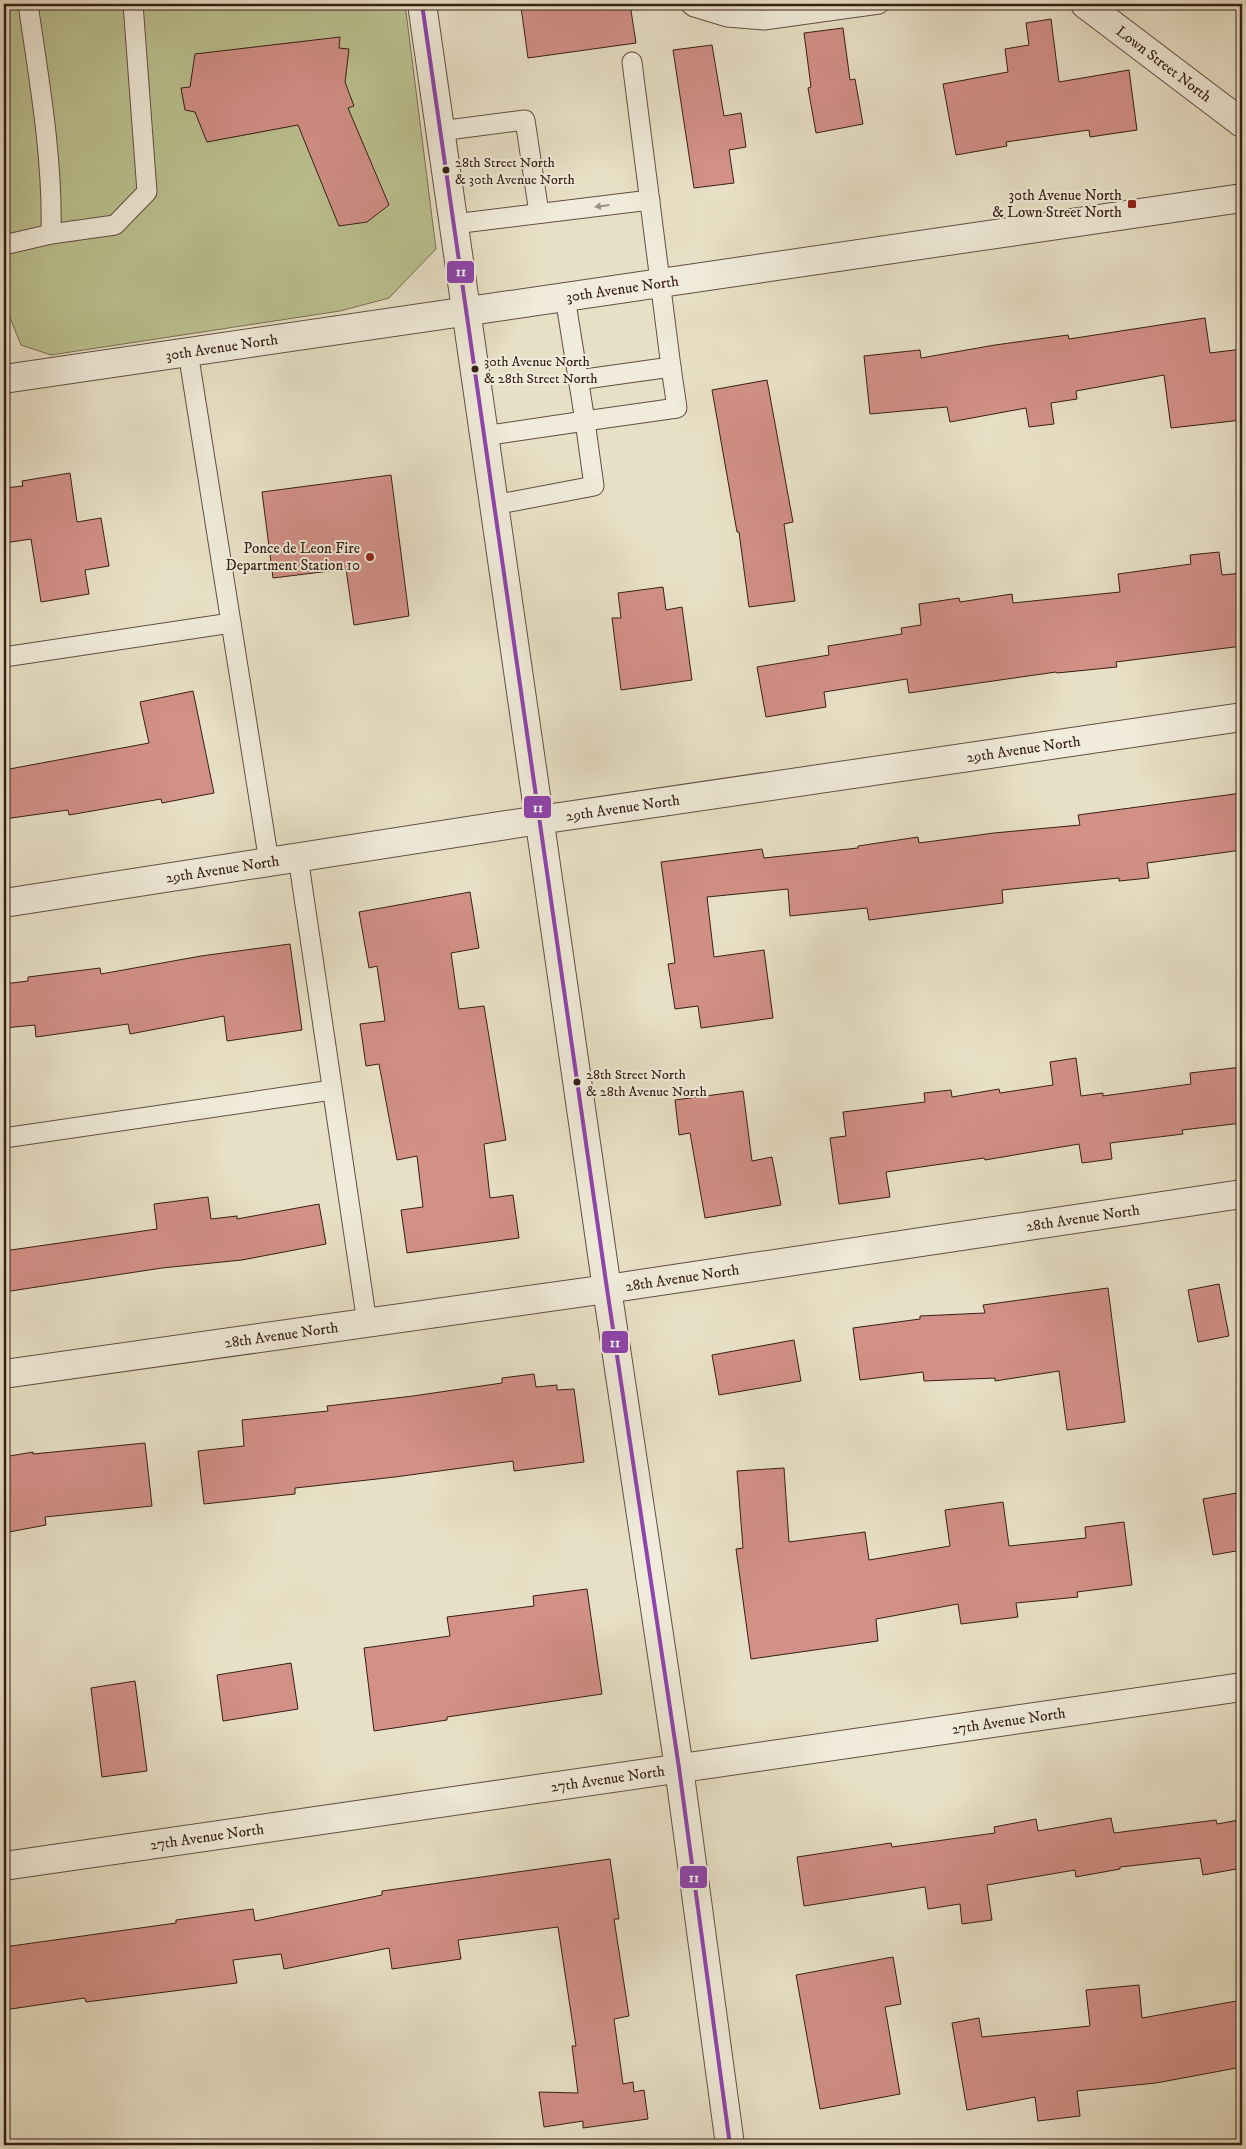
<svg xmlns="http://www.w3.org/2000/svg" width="1246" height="2149" font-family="'IM FELL DW Pica',serif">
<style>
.green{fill:#bcc191;stroke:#797054}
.building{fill:#d29087;stroke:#361e16}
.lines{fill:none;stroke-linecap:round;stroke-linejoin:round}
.service-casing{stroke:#624e42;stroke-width:21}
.minor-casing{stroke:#624e42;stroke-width:30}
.tertiary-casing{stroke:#624e42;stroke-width:30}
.service{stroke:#f0ebda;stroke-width:19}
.minor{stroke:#f0ebda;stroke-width:28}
.tertiary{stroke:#f0ebda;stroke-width:28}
.bus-1-casing{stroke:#f0ebda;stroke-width:8}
.bus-1{stroke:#8e44ad;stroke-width:4}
.oneway{fill:#9c8f82}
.bus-dot{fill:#361e16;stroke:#f0ebda;stroke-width:2}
.poi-dot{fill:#8f2418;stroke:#f0ebda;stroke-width:2}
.labels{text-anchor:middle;stroke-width:4;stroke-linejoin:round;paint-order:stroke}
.bus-label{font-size:14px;fill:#361e16;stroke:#f0ebda;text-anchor:start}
.street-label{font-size:15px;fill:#361e16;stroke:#f0ebda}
.poi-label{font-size:15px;fill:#361e16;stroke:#f0ebda;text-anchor:end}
.line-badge{stroke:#f0ebda;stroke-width:2}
.badge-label{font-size:14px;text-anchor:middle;font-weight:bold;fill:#fff}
</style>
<rect width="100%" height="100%" fill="#e8e0c6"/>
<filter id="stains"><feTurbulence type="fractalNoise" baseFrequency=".004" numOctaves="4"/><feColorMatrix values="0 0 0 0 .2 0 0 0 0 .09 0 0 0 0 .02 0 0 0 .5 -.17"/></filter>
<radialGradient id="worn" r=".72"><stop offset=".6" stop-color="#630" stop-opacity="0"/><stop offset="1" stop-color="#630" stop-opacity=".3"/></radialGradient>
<!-- green -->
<path class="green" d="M 4,4 L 405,4 L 436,249 L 389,298 L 340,311 L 51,355 L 21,345 L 4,303 Z"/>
<!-- building -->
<g class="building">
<path d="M 547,4 L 630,4 L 636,43 L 528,58 L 521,7 Z"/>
<path d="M 1051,19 L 1059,82 L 1129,70 L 1137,130 L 1090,137 L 1089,130 L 1006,142 L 1007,146 L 956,155 L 943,84 L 1008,72 L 1005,49 L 1029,45 L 1026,23 Z"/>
<path d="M 843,28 L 850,80 L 855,79 L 863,124 L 816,133 L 808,88 L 811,87 L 804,33 Z"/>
<path d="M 340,37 L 339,48 L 349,49 L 345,82 L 354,106 L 348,108 L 389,205 L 367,222 L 339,226 L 298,125 L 207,142 L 195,112 L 185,110 L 181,88 L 190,87 L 195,54 Z"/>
<path d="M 712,45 L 724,116 L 741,113 L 746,147 L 729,150 L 734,183 L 694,188 L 673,50 Z"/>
<path d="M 1205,318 L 1210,353 L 1242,349 L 1242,420 L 1171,428 L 1164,375 L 1076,391 L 1077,399 L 1051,403 L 1054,424 L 1029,427 L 1026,408 L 950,422 L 947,407 L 870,414 L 864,356 L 920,350 L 921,358 L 995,345 L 1068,335 L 1069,339 Z"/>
<path d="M 767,380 L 793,522 L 784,524 L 795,601 L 749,607 L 739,532 L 737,532 L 712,390 Z"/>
<path d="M 70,473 L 77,522 L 101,518 L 109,566 L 85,570 L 89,594 L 41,602 L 31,539 L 4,543 L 4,488 L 23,486 L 22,481 Z"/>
<path d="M 391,475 L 409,616 L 354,625 L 346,569 L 273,578 L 262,492 Z"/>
<path d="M 1219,552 L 1222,575 L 1242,573 L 1242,646 L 1116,662 L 1117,667 L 1057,673 L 1056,672 L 909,693 L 907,679 L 824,692 L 826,707 L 766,717 L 757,667 L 829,655 L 828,646 L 902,634 L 901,628 L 921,625 L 919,604 L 959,598 L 960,602 L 1012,594 L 1013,603 L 1120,592 L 1118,574 L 1191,564 L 1190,555 Z"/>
<path d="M 663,587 L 666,610 L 682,607 L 692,680 L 621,690 L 612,618 L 621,618 L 618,593 Z"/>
<path d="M 193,691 L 214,793 L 162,803 L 161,799 L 69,815 L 68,810 L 4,819 L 4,770 L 149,743 L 140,702 Z"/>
<path d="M 1242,793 L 1242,850 L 1147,863 L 1149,878 L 1119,881 L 1119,878 L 1002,890 L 1003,903 L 869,920 L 867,908 L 790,916 L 788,889 L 707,897 L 714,957 L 764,950 L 773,1018 L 701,1028 L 698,1006 L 675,1009 L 668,964 L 675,963 L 661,862 L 762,849 L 764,858 L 858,848 L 858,846 L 918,837 L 919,843 L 994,833 L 1080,825 L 1078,815 Z"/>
<path d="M 470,892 L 479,948 L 451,953 L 459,1009 L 484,1006 L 506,1140 L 484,1144 L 490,1198 L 513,1195 L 519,1238 L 407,1253 L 401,1210 L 423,1207 L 417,1156 L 397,1160 L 379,1064 L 366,1066 L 360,1024 L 385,1021 L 377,966 L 369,968 L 359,912 Z"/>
<path d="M 290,944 L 302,1030 L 227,1041 L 224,1016 L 130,1034 L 128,1024 L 36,1037 L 35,1025 L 4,1028 L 4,984 L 28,981 L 28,977 L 100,968 L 101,974 L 201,956 Z"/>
<path d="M 1076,1058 L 1081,1096 L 1103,1093 L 1103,1096 L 1191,1084 L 1190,1073 L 1242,1067 L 1242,1123 L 1182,1130 L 1183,1134 L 1110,1143 L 1112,1159 L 1082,1163 L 1079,1144 L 985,1160 L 984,1158 L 886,1172 L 890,1197 L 839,1204 L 830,1138 L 846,1136 L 843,1112 L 925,1102 L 924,1093 L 951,1090 L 952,1097 L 999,1089 L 1000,1093 L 1053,1085 L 1050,1062 Z"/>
<path d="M 743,1091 L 752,1161 L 772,1157 L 781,1205 L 705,1218 L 690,1133 L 679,1135 L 675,1100 Z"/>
<path d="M 208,1197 L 211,1219 L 237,1216 L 237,1219 L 319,1204 L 326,1244 L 242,1260 L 162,1268 L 4,1292 L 4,1251 L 157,1229 L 154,1204 Z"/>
<path d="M 1219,1284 L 1229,1336 L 1198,1342 L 1188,1290 Z"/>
<path d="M 1108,1288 L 1125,1422 L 1067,1430 L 1059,1371 L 995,1381 L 995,1378 L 924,1381 L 923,1372 L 860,1380 L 853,1328 L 920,1319 L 920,1316 L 985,1313 L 983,1305 Z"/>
<path d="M 794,1340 L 801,1381 L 719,1395 L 712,1355 Z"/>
<path d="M 534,1374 L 536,1387 L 557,1385 L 557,1390 L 574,1389 L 584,1462 L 514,1471 L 513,1461 L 395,1477 L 295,1488 L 295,1494 L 204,1504 L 198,1451 L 244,1446 L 242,1420 L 328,1411 L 327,1406 L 413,1396 L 502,1383 L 502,1378 Z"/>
<path d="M 145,1443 L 152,1506 L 45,1517 L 46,1525 L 4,1533 L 4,1457 L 33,1452 L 33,1454 Z"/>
<path d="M 784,1468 L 789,1542 L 865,1532 L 869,1560 L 950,1546 L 945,1510 L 1003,1502 L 1009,1546 L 1086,1538 L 1085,1527 L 1124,1522 L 1132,1585 L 1077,1592 L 1078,1597 L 1016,1603 L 1018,1617 L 961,1624 L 958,1604 L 876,1619 L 878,1641 L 751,1659 L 736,1549 L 743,1548 L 737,1471 Z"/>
<path d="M 1242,1492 L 1242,1550 L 1213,1555 L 1203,1499 Z"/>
<path d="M 587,1589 L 602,1694 L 447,1717 L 447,1720 L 374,1731 L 364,1648 L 450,1636 L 447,1617 L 534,1606 L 533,1596 Z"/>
<path d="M 291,1663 L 298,1709 L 223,1721 L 217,1675 Z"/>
<path d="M 135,1681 L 147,1771 L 102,1777 L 91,1688 Z"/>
<path d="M 1111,1818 L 1114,1833 L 1216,1820 L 1217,1824 L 1239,1820 L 1242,1836 L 1242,1868 L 1203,1875 L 1200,1858 L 1120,1867 L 1120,1869 L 1076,1877 L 1075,1870 L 987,1885 L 992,1920 L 962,1924 L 960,1904 L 928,1909 L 925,1887 L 804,1906 L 797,1857 L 891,1843 L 892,1847 L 995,1833 L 994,1827 L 1036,1819 L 1038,1831 Z"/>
<path d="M 610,1859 L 619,1919 L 614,1919 L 629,2016 L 614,2019 L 623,2084 L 633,2082 L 634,2092 L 644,2090 L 648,2119 L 583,2128 L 583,2121 L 544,2127 L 539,2092 L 578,2093 L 572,2046 L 576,2046 L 558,1927 L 458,1940 L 461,1959 L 392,1969 L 389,1948 L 284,1969 L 281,1954 L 233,1960 L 237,1983 L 86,2002 L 85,1998 L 4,2010 L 4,1947 L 176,1923 L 176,1920 L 253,1909 L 255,1921 L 382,1895 L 382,1891 Z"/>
<path d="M 893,1957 L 901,2004 L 885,2007 L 900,2094 L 820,2109 L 796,1975 Z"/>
<path d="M 1139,1985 L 1142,2018 L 1242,2000 L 1242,2067 L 1156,2083 L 1077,2091 L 1080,2116 L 1038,2121 L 1035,2097 L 967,2110 L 952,2023 L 979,2018 L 982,2037 L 1090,2026 L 1086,1990 Z"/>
</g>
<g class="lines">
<!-- service casing -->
<g class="service-casing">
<g id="service">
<path d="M 690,4 L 694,7 L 727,17 L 764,20 L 879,4"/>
<path d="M 440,131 L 525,120 L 539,213"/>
<path d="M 454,224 L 650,200"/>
<path d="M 51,234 L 115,225 L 147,192 L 133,4"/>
<path d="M 4,245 L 51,234 C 53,157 39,80 28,4"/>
<path d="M 565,297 L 585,421 L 677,408 L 671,367"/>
<path d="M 188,352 L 269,862"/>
<path d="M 578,380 L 671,367 L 632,62"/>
<path d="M 483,436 L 585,421 L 594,486 L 494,505"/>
<path d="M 4,657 L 231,623"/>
<path d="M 298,857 L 367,1323"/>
<path d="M 4,1138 L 332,1090"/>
</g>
</g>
<!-- minor casing -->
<g class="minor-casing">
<g id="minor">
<path id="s1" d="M 1085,4 L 1242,123"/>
<path id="s2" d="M 4,903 L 539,820 L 1242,717"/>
<path id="s3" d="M 4,1374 L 607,1289 L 1242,1194"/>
<path id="s4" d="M 4,1866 L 1242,1687"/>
</g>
</g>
<!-- tertiary casing -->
<g class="tertiary-casing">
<g id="tertiary">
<path d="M 422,4 L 607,1289 L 679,1768 L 730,2145"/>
<path id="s5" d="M 4,379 L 1242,198"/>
</g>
</g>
<!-- service -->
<use href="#service" class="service"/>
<!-- minor -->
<use href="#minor" class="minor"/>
<!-- tertiary -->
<use href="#tertiary" class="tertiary"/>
<!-- bus-1 casing -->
<g class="bus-1-casing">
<path id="bus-1" d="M 422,4 L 607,1289 L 679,1768 L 730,2145"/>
</g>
<!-- bus-1 -->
<use href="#bus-1" class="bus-1"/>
</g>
<!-- one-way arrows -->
<defs><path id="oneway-solid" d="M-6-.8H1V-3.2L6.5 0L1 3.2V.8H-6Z" transform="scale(1.25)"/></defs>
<use class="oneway" href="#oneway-solid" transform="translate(602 206) rotate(173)"/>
<!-- markers -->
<g class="bus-dot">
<circle cx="446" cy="170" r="4.5"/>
<circle cx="475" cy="369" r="4.5"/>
<circle cx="577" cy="1082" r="4.5"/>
</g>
<g class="poi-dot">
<rect x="1127" y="199" width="10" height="10" rx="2.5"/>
<circle cx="370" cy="557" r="5"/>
</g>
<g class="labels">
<!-- bus labels -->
<g class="bus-label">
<text x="455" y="167">28th Street North<tspan x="455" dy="17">&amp; 30th Avenue North</tspan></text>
<text x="484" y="366">30th Avenue North<tspan x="484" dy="17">&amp; 28th Street North</tspan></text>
<text x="586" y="1079">28th Street North<tspan x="586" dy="17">&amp; 28th Avenue North</tspan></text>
</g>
<!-- street labels -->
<g class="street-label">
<text dy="5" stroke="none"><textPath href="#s1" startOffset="99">Lown Street North</textPath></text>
<text dy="5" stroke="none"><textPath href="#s5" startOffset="625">30th Avenue North</textPath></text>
<text dy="5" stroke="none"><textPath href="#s5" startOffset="220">30th Avenue North</textPath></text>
<text dy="5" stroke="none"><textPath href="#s2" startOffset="1031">29th Avenue North</textPath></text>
<text dy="5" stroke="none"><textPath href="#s2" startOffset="626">29th Avenue North</textPath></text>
<text dy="5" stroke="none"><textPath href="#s2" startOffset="221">29th Avenue North</textPath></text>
<text dy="5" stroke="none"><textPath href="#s3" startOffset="1090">28th Avenue North</textPath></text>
<text dy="5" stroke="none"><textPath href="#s3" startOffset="685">28th Avenue North</textPath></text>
<text dy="5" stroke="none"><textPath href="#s3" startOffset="280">28th Avenue North</textPath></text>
<text dy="5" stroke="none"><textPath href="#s4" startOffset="1015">27th Avenue North</textPath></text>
<text dy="5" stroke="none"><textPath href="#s4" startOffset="610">27th Avenue North</textPath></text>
<text dy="5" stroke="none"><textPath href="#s4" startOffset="205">27th Avenue North</textPath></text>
</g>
<!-- poi labels -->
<g class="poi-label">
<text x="1122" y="200">30th Avenue North<tspan x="1122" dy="17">&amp; Lown Street North</tspan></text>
<text x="360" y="553">Ponce de Leon Fire<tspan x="360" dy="17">Department Station 10</tspan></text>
</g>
</g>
<g class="line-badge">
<rect x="446" y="260" width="29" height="24" rx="5" fill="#8e44ad"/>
<rect x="523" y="795" width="29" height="24" rx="5" fill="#8e44ad"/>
<rect x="601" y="1330" width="28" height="24" rx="5" fill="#8e44ad"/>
<rect x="679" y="1865" width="29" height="24" rx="5" fill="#8e44ad"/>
</g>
<g class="badge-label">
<text x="461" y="276">11</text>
<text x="538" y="812">11</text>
<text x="615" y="1347">11</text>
<text x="694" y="1882">11</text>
</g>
<!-- margin -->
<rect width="1246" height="2149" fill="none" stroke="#e8e0c6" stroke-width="20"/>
<rect x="5" y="5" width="1236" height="2139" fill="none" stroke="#361e16" stroke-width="2.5"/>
<rect x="10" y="10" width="1226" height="2129" fill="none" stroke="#361e16"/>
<rect width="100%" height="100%" filter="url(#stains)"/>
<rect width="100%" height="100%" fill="url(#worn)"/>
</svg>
